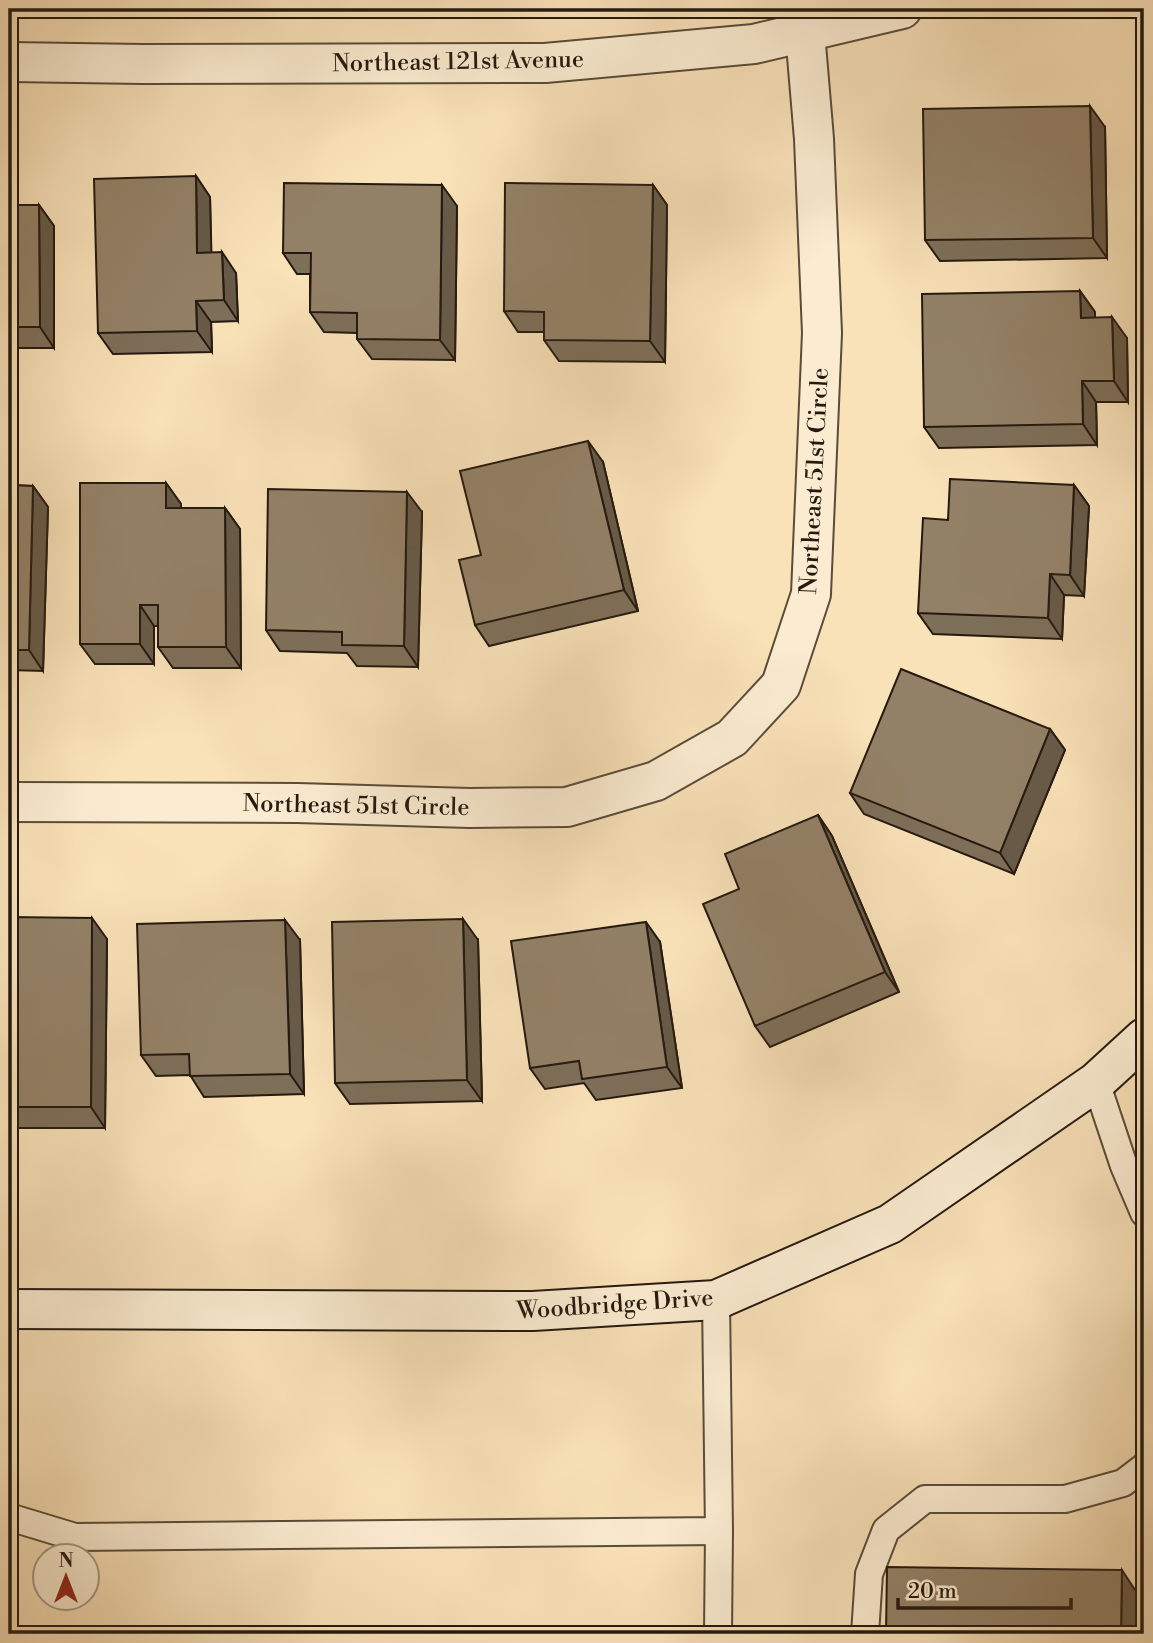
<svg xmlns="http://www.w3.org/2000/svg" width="1153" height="1643" font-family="'Libre Bodoni',serif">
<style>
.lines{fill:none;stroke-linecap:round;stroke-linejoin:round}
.lane-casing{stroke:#5a4c3a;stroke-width:30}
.street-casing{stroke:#5a4c3a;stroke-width:42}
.secondary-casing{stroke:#251a10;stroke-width:42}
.lane{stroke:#fbecd1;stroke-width:26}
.street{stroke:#fbecd1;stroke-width:38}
.secondary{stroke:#fbecd1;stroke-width:38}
.wall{fill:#7e6f59;stroke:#251a10;stroke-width:2}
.shaded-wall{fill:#675a48;stroke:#251a10;stroke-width:2}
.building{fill:#938167;stroke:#251a10;stroke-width:2}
.labels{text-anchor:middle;stroke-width:5;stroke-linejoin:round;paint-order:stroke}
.street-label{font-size:24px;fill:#251a10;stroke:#fbecd1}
</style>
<rect width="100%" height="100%" fill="#f9e1b8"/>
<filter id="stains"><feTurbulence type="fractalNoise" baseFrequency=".00286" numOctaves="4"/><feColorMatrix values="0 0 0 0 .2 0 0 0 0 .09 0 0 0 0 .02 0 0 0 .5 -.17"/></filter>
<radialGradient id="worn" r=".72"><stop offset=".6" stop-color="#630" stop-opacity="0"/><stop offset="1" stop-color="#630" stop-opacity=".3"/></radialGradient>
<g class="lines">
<!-- lane casing -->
<g class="lane-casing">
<g id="lane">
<path d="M 1096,1082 L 1124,1166 L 1144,1213"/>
<path d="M 9,1517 L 75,1537 L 719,1531 L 716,1300"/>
<path d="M 718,1634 L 719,1531"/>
<path d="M 865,1634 L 869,1574 L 886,1530 L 925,1499 L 1065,1499 L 1123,1483 L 1144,1467"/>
</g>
</g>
<!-- street casing -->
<g class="street-casing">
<g id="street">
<path d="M 9,62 L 143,64 L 545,63 L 754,44 L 902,9"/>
<path d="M 9,802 L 297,803 L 470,808 L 567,807 L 656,781 L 732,738 L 781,685 L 811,594 L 822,333 L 814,139 L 803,9"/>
</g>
</g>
<!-- secondary casing -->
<g class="secondary-casing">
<path id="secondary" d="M 9,1309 L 533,1311 L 716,1300 L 890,1224 L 1096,1082 L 1144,1038"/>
</g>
<!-- lane -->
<use href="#lane" class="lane"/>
<!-- street -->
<use href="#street" class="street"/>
<!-- secondary -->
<use href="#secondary" class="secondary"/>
</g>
<!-- wall -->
<g class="wall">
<path d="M 1105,127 L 1107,258 L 940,261 L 925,240 Z"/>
<path d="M 196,176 L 210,197 L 211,252 L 236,273 L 238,321 L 211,322 L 212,352 L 113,354 L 98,333 Z"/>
<path d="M 653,185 L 667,205 L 665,362 L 559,361 L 544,340 L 544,332 L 518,332 L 504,311 Z"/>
<path d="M 9,205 L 39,205 L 54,226 L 54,348 L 9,348 Z"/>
<path d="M 457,206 L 455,360 L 372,359 L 357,339 L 357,333 L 324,332 L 310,312 L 310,274 L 297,274 L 283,253 Z"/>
<path d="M 1080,291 L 1095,312 L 1095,318 L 1127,338 L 1128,402 L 1096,402 L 1097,445 L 939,448 L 924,427 Z"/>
<path d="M 603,462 L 638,611 L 489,646 L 475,625 L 481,555 Z"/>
<path d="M 166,483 L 181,504 L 181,508 L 225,508 L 240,529 L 241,668 L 173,668 L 158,647 L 158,626 L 154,626 L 154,664 L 95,664 L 80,644 Z"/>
<path d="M 9,485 L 33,486 L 48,507 L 43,671 L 9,670 Z"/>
<path d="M 1074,485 L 1089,506 L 1084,596 L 1064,595 L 1062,639 L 933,634 L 918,613 L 948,520 Z"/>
<path d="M 422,512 L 418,667 L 357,666 L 347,653 L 280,651 L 266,630 Z"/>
<path d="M 1050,729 L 1065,750 L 1014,874 L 864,814 L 850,793 Z"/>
<path d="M 818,815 L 832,836 L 899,992 L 770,1047 L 755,1026 L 739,889 Z"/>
<path d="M 9,917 L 107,939 L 105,1128 L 9,1128 Z"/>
<path d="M 300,940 L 304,1094 L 204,1097 L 190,1075 L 156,1076 L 141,1055 Z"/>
<path d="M 478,940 L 482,1101 L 350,1104 L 335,1083 Z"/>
<path d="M 660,942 L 682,1088 L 596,1100 L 584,1083 L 545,1089 L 530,1068 Z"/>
</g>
<!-- shaded-wall -->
<g class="shaded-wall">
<path d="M 1090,106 L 1105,127 L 1107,258 L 1093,238 Z"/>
<path d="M 196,176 L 210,197 L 212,274 L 197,253 Z"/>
<path d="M 442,185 L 457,206 L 455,360 L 440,340 Z"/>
<path d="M 653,185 L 667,205 L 665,362 L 650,341 Z"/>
<path d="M 39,205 L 54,226 L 54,348 L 40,327 Z"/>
<path d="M 222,252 L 236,273 L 238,321 L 224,300 Z"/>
<path d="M 1080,291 L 1095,312 L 1095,339 L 1081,318 Z"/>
<path d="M 196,301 L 211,322 L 212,352 L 197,331 Z"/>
<path d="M 1112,317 L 1127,338 L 1128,402 L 1114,381 Z"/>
<path d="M 1082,381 L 1096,402 L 1097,445 L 1083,424 Z"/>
<path d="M 588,441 L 603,462 L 638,611 L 624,590 Z"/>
<path d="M 166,483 L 181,504 L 181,529 L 166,508 Z"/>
<path d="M 1074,485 L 1089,506 L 1084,596 L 1070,575 Z"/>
<path d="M 33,486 L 48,507 L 43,671 L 29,650 Z"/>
<path d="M 407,492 L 422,512 L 418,667 L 404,646 Z"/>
<path d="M 225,508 L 240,529 L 241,668 L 226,647 Z"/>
<path d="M 1050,574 L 1064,595 L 1062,639 L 1048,618 Z"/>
<path d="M 140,605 L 154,626 L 154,664 L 140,644 Z"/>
<path d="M 1050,729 L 1065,750 L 1014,874 L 1000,853 Z"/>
<path d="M 818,815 L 832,836 L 899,992 L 885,972 Z"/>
<path d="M 92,918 L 107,939 L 105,1128 L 91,1107 Z"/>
<path d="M 463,919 L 478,940 L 482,1101 L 467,1080 Z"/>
<path d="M 285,920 L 300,940 L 304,1094 L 290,1074 Z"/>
<path d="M 646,922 L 660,942 L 682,1088 L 667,1067 Z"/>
<path d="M 1122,1570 L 1139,1596 L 1139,1634 L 1121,1634 Z"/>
</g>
<!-- building -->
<g class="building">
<path d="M 1090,106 L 1093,238 L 925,240 L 923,109 Z"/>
<path d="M 196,176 L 197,253 L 222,252 L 224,300 L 196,301 L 197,331 L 98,333 L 94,179 Z"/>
<path d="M 284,183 L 442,185 L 440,340 L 357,339 L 357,313 L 310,312 L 311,253 L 283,253 Z"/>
<path d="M 505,183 L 653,185 L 650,341 L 544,340 L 544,312 L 504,311 Z"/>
<path d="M 9,205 L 39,205 L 40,327 L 9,327 Z"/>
<path d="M 1080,291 L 1081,318 L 1112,317 L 1114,381 L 1082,381 L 1083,424 L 924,427 L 922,294 Z"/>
<path d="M 588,441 L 624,590 L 475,625 L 459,560 L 481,555 L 460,471 Z"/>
<path d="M 950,479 L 1074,485 L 1070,575 L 1050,574 L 1048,618 L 918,613 L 923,518 L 948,520 Z"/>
<path d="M 80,483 L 166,483 L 166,508 L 225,508 L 226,647 L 158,647 L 158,605 L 140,605 L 140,644 L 80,644 Z"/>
<path d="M 9,485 L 33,486 L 29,650 L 9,650 Z"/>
<path d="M 268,489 L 407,492 L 404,646 L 342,645 L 342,632 L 266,630 Z"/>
<path d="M 901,669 L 1050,729 L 1000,853 L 850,793 Z"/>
<path d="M 818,815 L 885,972 L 755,1026 L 703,904 L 739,889 L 725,854 Z"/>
<path d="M 9,917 L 92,918 L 91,1107 L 9,1107 Z"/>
<path d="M 463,919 L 467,1080 L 335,1083 L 332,922 Z"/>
<path d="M 285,920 L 290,1074 L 190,1076 L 189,1054 L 141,1055 L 137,924 Z"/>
<path d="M 646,922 L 667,1067 L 582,1079 L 579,1061 L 530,1068 L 511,941 Z"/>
<path d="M 887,1567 L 1122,1570 L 1121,1634 L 886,1634 Z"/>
</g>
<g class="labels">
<!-- street labels -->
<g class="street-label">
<text transform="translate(458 61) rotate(-1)" y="8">Northeast 121st Avenue</text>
<text transform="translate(814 481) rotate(-87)" y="8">Northeast 51st Circle</text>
<text transform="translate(356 805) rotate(1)" y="8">Northeast 51st Circle</text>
<text transform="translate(615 1304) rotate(-4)" y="8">Woodbridge Drive</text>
</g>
</g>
<!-- margin -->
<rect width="1153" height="1643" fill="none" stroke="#f9e1b8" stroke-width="35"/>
<rect x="10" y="10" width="1132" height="1622" fill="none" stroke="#251a10" stroke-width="3.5"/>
<rect x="18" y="18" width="1118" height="1608" fill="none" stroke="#251a10" stroke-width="2"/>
<!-- north arrow -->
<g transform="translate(66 1577)"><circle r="33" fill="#fbecd1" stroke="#a59884" stroke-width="2"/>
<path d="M0-5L12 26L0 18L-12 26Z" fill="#8f2418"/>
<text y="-10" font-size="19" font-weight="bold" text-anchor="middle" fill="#251a10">N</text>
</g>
<!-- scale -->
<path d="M898 1598v10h173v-10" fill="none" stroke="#251a10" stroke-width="3.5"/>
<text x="908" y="1598" font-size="21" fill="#251a10" stroke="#fbecd1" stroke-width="5" paint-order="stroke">20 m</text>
<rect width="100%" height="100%" filter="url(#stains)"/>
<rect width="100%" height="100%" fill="url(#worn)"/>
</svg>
